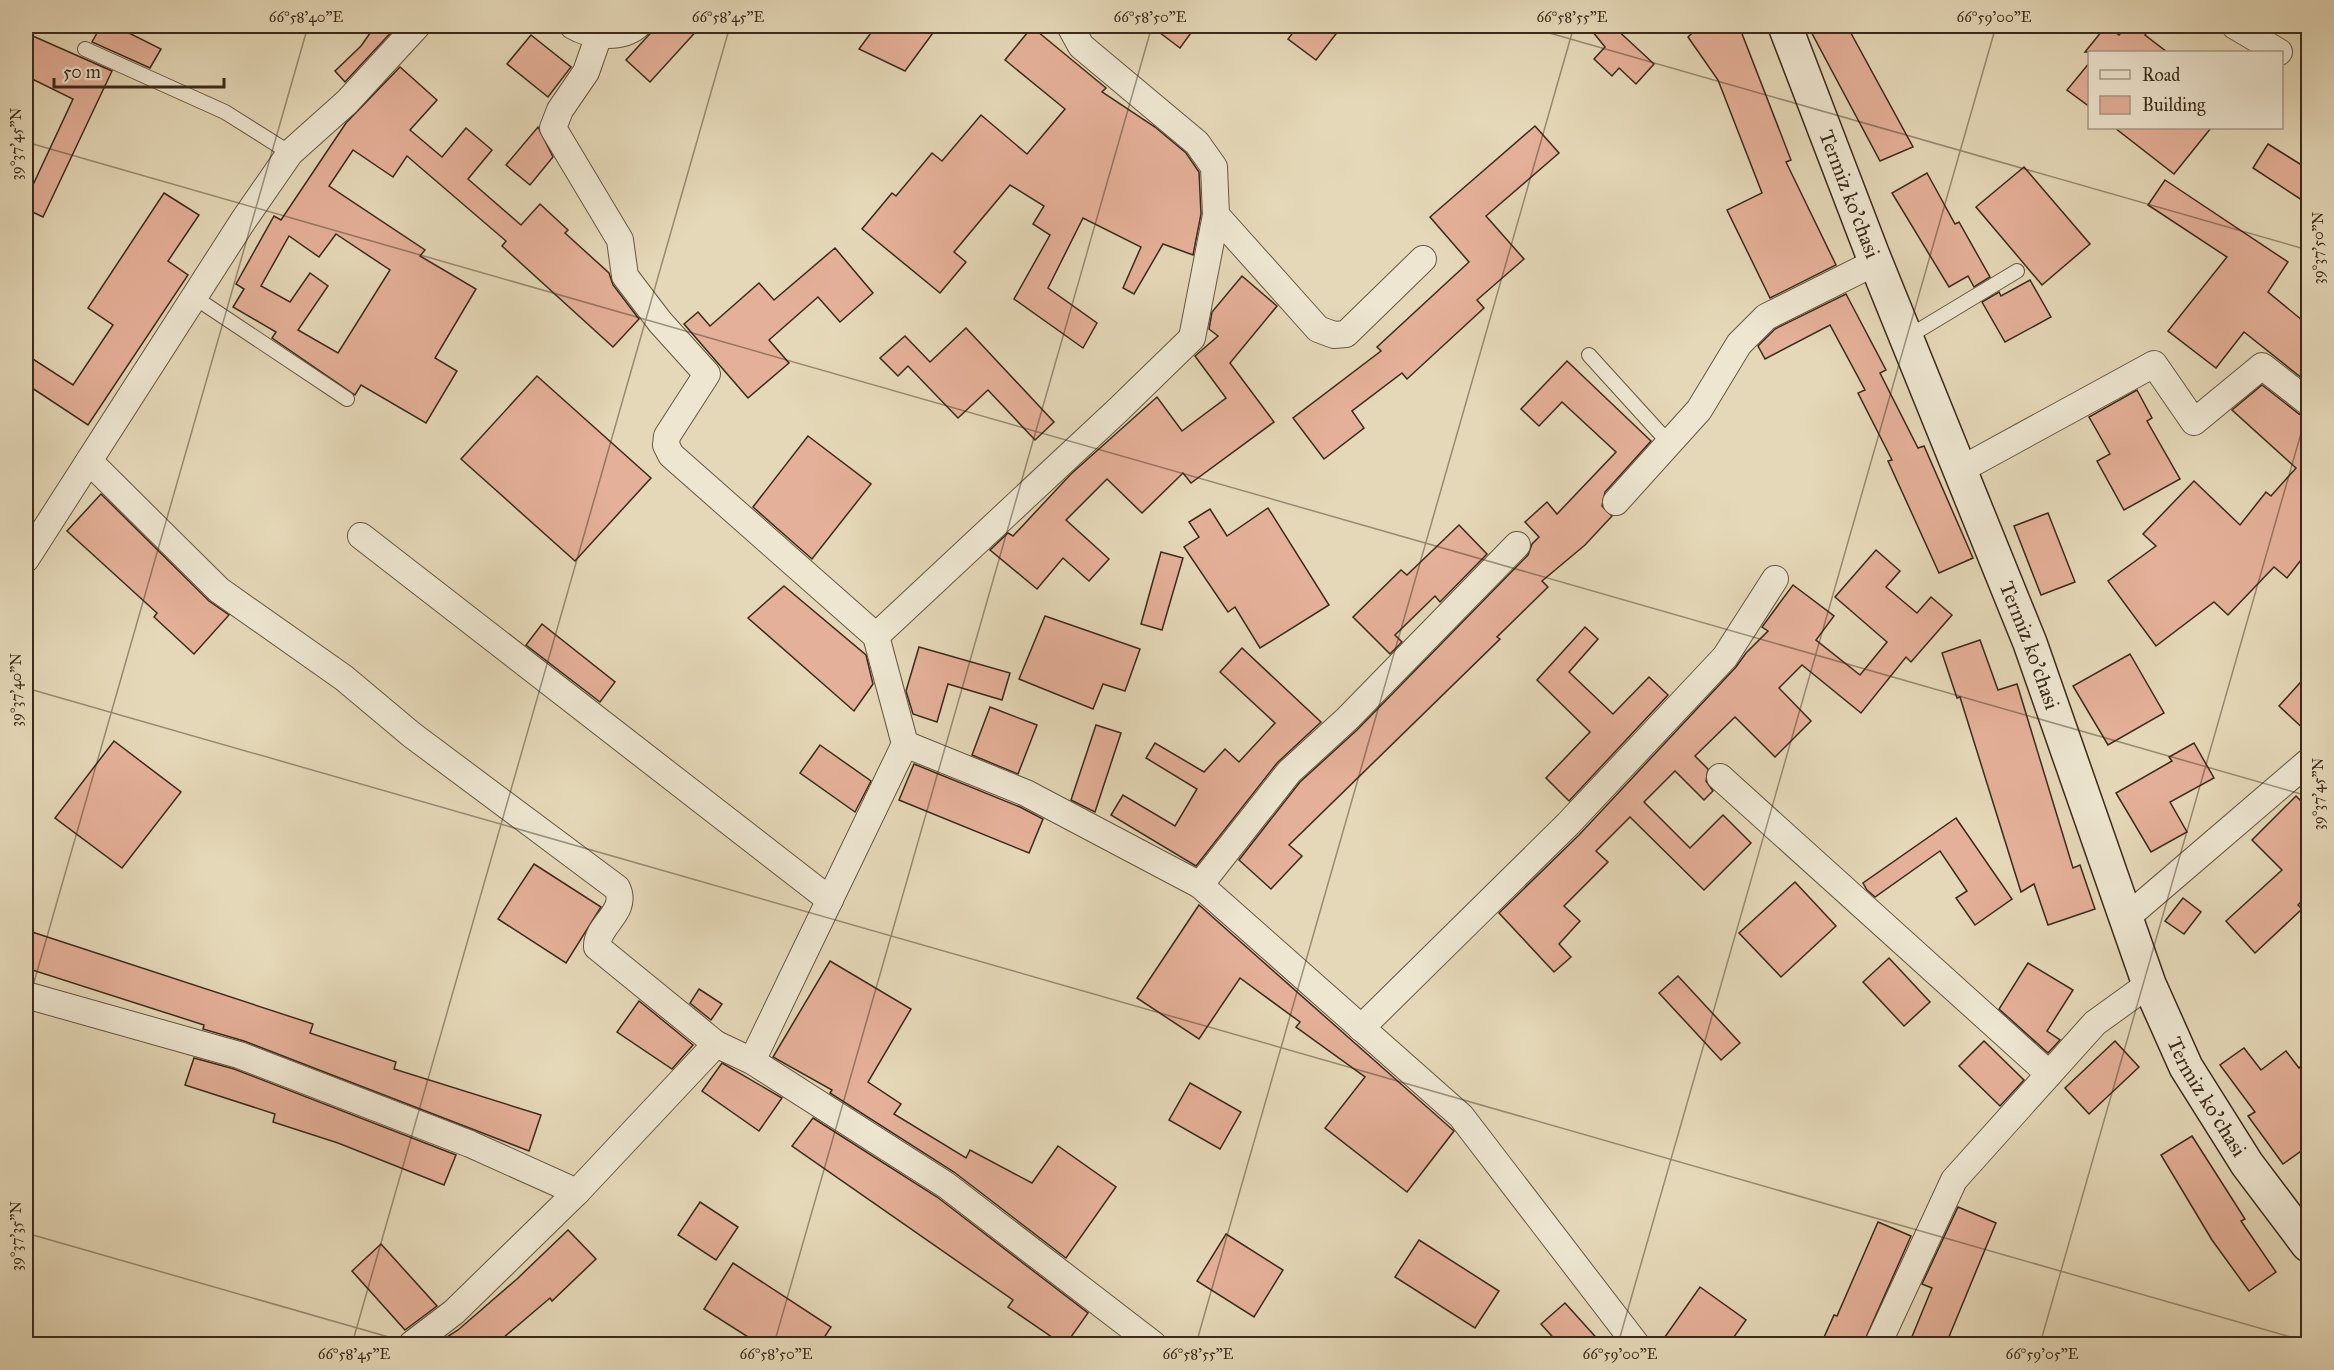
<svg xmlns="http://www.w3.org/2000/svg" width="2334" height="1370" font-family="'IM FELL Great Primer',serif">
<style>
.building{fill:#e5b099;stroke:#3a2a19;stroke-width:1.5;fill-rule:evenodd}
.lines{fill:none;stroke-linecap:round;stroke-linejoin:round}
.service-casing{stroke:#655641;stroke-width:16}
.minor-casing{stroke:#655641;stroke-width:28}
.secondary-casing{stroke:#3a2a19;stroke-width:36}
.service{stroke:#eee6d1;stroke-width:14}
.minor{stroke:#eee6d1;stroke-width:26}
.secondary{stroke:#eee6d1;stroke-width:33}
.ticks{fill:none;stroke:#3a2a19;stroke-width:1.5;stroke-opacity:0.45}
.labels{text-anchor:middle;stroke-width:4.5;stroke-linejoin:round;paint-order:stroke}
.street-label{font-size:21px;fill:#3a2a19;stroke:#eee6d1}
.neatline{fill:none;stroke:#3a2a19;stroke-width:2}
.ticks-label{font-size:15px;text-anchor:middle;fill:#3a2a19}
</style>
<rect width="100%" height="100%" fill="#e5d8b8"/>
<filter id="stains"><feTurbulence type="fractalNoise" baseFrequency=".00333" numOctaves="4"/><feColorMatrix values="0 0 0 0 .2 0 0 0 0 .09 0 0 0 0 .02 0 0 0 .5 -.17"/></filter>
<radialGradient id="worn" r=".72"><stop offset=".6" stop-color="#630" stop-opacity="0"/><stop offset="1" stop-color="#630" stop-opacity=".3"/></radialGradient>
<!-- building -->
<g class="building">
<path d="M 101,26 L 115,26 L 161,49 L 150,68 L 92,42 Z"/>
<path d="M 375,26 L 397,26 L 345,82 L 335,71 L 361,46 Z"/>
<path d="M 657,26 L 701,26 L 650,82 L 626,60 Z"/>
<path d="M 876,26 L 938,26 L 905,71 L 859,49 Z"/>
<path d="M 1151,26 L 1196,26 L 1180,48 Z"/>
<path d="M 1298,26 L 1342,26 L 1316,60 L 1288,39 Z"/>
<path d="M 1588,26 L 1613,26 L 1654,64 L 1636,84 L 1619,68 L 1612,76 L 1594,59 L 1605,47 Z"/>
<path d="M 1699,26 L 1739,26 L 1791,160 L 1786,162 L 1836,265 L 1770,298 L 1727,210 L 1762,193 L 1718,80 L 1688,37 Z"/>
<path d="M 1808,26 L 1847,26 L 1913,147 L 1880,161 Z"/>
<path d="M 2106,26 L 2119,35 L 2127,26 L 2152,26 L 2145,35 L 2167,52 L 2085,52 Z"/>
<path d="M 1032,27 L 1106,88 L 1102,92 L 1155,127 L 1186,153 L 1199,172 L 1201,214 L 1193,255 L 1163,244 L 1134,294 L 1123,288 L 1141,247 L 1083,218 L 1048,288 L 1097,323 L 1083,348 L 1014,299 L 1050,235 L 1033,224 L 1044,206 L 1010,185 L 954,252 L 966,262 L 940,293 L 862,229 L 892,193 L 896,196 L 932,153 L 942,161 L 981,115 L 1027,154 L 1065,109 L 1005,60 Z"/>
<path d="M 26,33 L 112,71 L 43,217 L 26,209 L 26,184 L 32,187 L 73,99 L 26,76 Z"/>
<path d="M 531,35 L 571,67 L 548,97 L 507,64 Z"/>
<path d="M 2090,62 L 2090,107 L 2067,90 Z"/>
<path d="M 400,67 L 437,100 L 410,130 L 442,157 L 466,128 L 492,150 L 468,179 L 521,225 L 540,204 L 568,230 L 565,233 L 609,273 L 613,285 L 639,319 L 613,347 L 502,246 L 506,241 L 407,156 L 393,177 L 353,150 L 329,186 L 425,250 L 420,256 L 476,289 L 435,358 L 457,371 L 426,423 L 361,385 L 355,395 L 272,338 L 276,332 L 233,307 L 244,289 L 236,284 L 274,216 L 281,220 L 346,123 ZM 336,234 L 390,270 L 338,353 L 298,330 L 328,286 L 310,273 L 290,302 L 261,286 L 289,236 L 319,257 Z"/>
<path d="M 1535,126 L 1559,153 L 1486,216 L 1524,259 L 1477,300 L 1484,308 L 1407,379 L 1402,373 L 1352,411 L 1364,428 L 1324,459 L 1293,418 L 1381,351 L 1377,347 L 1469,262 L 1430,217 Z"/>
<path d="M 538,127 L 553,157 L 530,185 L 506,165 Z"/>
<path d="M 2115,128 L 2211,128 L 2174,174 Z"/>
<path d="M 2268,144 L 2308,169 L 2308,204 L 2253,168 Z"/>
<path d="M 2024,167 L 2090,244 L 2042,285 L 1976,207 Z"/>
<path d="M 1927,173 L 1955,224 L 1959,222 L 1990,277 L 1974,287 L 1968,276 L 1949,287 L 1892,193 Z"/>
<path d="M 2165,180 L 2288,262 L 2268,292 L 2308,325 L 2308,383 L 2244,332 L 2216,368 L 2168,331 L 2227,257 L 2148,205 Z"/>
<path d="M 164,193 L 199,215 L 168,261 L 188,275 L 88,425 L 26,384 L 26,369 L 33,359 L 73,385 L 113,325 L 88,308 Z"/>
<path d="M 835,248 L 873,293 L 840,322 L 818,297 L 769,340 L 789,363 L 748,398 L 684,324 L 698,312 L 710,326 L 759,283 L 774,300 Z"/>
<path d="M 1242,276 L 1277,306 L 1230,363 L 1274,422 L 1191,483 L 1183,473 L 1142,513 L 1107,479 L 1066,520 L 1109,559 L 1089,581 L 1063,558 L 1037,589 L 990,550 L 1008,533 L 1013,536 L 1071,474 L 1157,397 L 1182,431 L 1226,398 L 1195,356 L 1218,336 L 1209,329 L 1212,312 Z"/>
<path d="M 2030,280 L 2051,317 L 2005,342 L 1982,302 L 1999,292 L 2001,296 Z"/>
<path d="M 1846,294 L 1886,370 L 1880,373 L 1918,448 L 1924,446 L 1973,558 L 1939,573 L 1888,461 L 1892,460 L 1858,393 L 1865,390 L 1830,325 L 1765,359 L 1758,346 L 1775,329 Z"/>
<path d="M 966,328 L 1054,422 L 1035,440 L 988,390 L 958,418 L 908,366 L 898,376 L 880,358 L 905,336 L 930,362 Z"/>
<path d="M 1567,361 L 1651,441 L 1605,492 L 1602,506 L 1612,516 L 1585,545 L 1542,581 L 1548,587 L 1497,637 L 1500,639 L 1289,845 L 1302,856 L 1271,889 L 1239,860 L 1300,782 L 1357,730 L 1528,555 L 1532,544 L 1539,537 L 1525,522 L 1547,502 L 1557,514 L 1616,452 L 1562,402 L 1539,426 L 1521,409 Z"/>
<path d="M 537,376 L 651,478 L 575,561 L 461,459 Z"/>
<path d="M 2262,385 L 2299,414 L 2308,417 L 2308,551 L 2287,578 L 2274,567 L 2228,615 L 2214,602 L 2156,646 L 2108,581 L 2156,546 L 2143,534 L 2194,481 L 2240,525 L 2266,492 L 2271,496 L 2296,468 L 2232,410 Z"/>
<path d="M 2137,390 L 2152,418 L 2147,421 L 2180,479 L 2124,510 L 2097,461 L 2110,454 L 2089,417 Z"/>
<path d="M 808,436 L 871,484 L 812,559 L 753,507 Z"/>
<path d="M 101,494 L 209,601 L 229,615 L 194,654 L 154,617 L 157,613 L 67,531 Z"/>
<path d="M 1268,508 L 1329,605 L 1260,648 L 1235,607 L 1228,612 L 1184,547 L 1199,537 L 1189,522 L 1210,509 L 1227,536 Z"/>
<path d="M 2048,513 L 2075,582 L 2041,595 L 2014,526 Z"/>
<path d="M 1459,525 L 1487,554 L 1440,602 L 1435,596 L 1395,635 L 1402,642 L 1390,654 L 1353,617 L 1401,570 L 1407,575 Z"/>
<path d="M 1876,550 L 1900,571 L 1886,587 L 1917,613 L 1931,597 L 1952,615 L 1911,662 L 1906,657 L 1861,713 L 1802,665 L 1779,688 L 1811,721 L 1775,757 L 1735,717 L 1695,756 L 1708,769 L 1706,781 L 1713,791 L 1704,800 L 1675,771 L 1644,802 L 1690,848 L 1723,815 L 1751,843 L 1704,890 L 1630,817 L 1596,851 L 1608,862 L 1564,906 L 1580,921 L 1559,944 L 1571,957 L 1554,972 L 1499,913 L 1579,835 L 1736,667 L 1746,653 L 1768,631 L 1762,627 L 1793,585 L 1834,616 L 1816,640 L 1860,675 L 1887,642 L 1835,597 Z"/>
<path d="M 1161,552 L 1183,558 L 1162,630 L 1141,624 Z"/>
<path d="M 784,586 L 866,655 L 873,684 L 854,711 L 748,618 Z"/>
<path d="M 1045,616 L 1140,649 L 1125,691 L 1103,684 L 1093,709 L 1019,679 Z"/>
<path d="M 542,624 L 615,682 L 600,702 L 526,645 Z"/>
<path d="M 1585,627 L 1598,639 L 1569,672 L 1613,714 L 1649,677 L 1668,695 L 1569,801 L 1546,778 L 1590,732 L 1537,680 Z"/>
<path d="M 1980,640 L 1998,690 L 2017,684 L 2073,868 L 2080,865 L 2095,909 L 2048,925 L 2034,884 L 2021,892 L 1960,697 L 1957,698 L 1942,653 Z"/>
<path d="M 919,647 L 1010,673 L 1002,700 L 948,684 L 937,722 L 913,714 L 906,691 Z"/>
<path d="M 1242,648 L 1321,722 L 1277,763 L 1196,866 L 1111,815 L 1123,795 L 1175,826 L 1197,789 L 1146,758 L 1155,743 L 1204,772 L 1225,749 L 1239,762 L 1275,723 L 1220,672 Z"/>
<path d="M 2130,654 L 2164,713 L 2108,745 L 2073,686 Z"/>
<path d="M 2308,674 L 2308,733 L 2279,706 Z"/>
<path d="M 990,707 L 1037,725 L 1018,774 L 972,755 Z"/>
<path d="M 1096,725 L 1121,733 L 1095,812 L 1071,800 Z"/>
<path d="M 114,741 L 181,792 L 122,868 L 55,818 Z"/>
<path d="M 2194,743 L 2214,778 L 2170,802 L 2187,832 L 2151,852 L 2116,793 L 2172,761 L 2169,757 Z"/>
<path d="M 820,745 L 871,781 L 855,812 L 800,773 Z"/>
<path d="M 914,764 L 1020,807 L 1043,819 L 1029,853 L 899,800 Z"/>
<path d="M 2296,796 L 2308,808 L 2308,894 L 2298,905 L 2302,909 L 2255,953 L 2226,921 L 2282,870 L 2252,840 Z"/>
<path d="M 1956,818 L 2012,899 L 1975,925 L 1956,898 L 1967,891 L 1940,851 L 1875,897 L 1867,890 L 1863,883 Z"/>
<path d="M 534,864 L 601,907 L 566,963 L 498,919 Z"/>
<path d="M 1795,882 L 1836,926 L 1781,977 L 1739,933 Z"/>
<path d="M 2183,898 L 2201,912 L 2184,934 L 2165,921 Z"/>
<path d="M 1199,905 L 1454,1131 L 1407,1192 L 1325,1128 L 1365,1077 L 1296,1027 L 1300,1022 L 1240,978 L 1199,1039 L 1137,998 Z"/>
<path d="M 26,930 L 313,1024 L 310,1033 L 396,1062 L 394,1069 L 541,1115 L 529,1151 L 244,1041 L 203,1029 L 204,1025 L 26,968 Z"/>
<path d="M 1889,958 L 1930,1002 L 1904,1026 L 1863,982 Z"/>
<path d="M 830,961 L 911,1009 L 868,1082 L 901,1104 L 894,1114 L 966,1158 L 970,1150 L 1032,1183 L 1058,1146 L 1116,1187 L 1066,1258 L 954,1172 L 830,1093 L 832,1090 L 773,1057 Z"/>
<path d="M 2028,963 L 2073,990 L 2047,1031 L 2060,1040 L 2048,1053 L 1999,1009 Z"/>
<path d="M 1678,976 L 1740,1043 L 1721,1060 L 1659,993 Z"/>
<path d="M 699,989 L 722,1004 L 711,1020 L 690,1003 Z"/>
<path d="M 639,1001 L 693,1045 L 672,1069 L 617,1032 Z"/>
<path d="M 1984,1041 L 2024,1080 L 2000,1106 L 1959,1066 Z"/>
<path d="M 2115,1041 L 2139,1067 L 2089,1114 L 2065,1088 Z"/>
<path d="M 2244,1048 L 2261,1070 L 2286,1051 L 2299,1068 L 2308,1058 L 2308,1146 L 2283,1164 L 2248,1116 L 2255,1112 L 2220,1065 Z"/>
<path d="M 194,1058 L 234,1069 L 456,1155 L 444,1185 L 338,1143 L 273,1122 L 275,1114 L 185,1085 Z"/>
<path d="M 722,1063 L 782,1098 L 759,1131 L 702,1091 Z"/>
<path d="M 1190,1083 L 1241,1112 L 1220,1149 L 1169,1120 Z"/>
<path d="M 813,1118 L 937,1197 L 1088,1313 L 1066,1344 L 1062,1344 L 1008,1307 L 1013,1300 L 792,1146 Z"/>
<path d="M 2192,1136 L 2245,1219 L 2241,1221 L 2276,1272 L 2249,1291 L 2212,1240 L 2161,1155 Z"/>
<path d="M 700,1202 L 738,1227 L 716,1260 L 678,1235 Z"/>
<path d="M 1958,1207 L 1996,1223 L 1946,1344 L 1909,1344 L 1932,1288 L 1922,1284 Z"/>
<path d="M 1878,1222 L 1911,1236 L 1863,1344 L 1821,1344 L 1834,1315 L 1837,1316 Z"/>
<path d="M 568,1230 L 596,1259 L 552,1301 L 550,1298 L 496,1344 L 436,1344 L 458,1330 L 517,1279 Z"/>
<path d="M 1226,1234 L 1283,1270 L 1254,1317 L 1197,1281 Z"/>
<path d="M 1419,1240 L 1499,1291 L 1475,1328 L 1395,1277 Z"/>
<path d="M 381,1244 L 437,1306 L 405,1330 L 352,1271 Z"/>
<path d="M 733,1263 L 831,1327 L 820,1344 L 759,1344 L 704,1309 Z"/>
<path d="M 1700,1287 L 1746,1320 L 1729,1344 L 1660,1344 Z"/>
<path d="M 1565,1303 L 1602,1344 L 1559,1344 L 1541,1324 Z"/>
</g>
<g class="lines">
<!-- service casing -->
<g class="service-casing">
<g id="service">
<path d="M 85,49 L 225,112 L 290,153"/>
<path d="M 194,297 L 347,399"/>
<path d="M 1906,338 L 2017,271"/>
<path d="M 1589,355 L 1669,443"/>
</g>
</g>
<!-- minor casing -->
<g class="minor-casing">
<g id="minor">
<path d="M 573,26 C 590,36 620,40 637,26"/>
<path d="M 1070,26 L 1081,46 L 1197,143 L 1214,167 L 1216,215 L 1318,329 L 1334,335 L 1346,334 L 1423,259"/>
<path d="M 2235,26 L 2279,52"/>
<path d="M 599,35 L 586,72 L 560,110 L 553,128 L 620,240 L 625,276 L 660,322 L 707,374 L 667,436 L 666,445 L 671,455 L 876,636 L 905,744"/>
<path d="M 89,461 L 219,590 L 344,678 L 412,735 L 617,888 C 629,912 596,925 597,947 L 716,1044"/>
<path d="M 1960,470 L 2154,364 L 2194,422 L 2262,366 L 2308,402"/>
<path d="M 1616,502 L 1699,410 L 1739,344 L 1766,317 L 1876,262"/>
<path d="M 361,536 L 830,900"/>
<path d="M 1517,545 L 1347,719 L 1289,772 L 1200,885 L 1461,1116 L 1636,1344"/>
<path d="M 26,559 L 243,221 L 290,153 L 347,102 L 417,26"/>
<path d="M 876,636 L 1118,410 L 1192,338 L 1216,215"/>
<path d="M 1720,777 L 2049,1074"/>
<path d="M 2126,918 L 2308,762"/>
<path d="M 26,995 L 239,1055 L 470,1144 L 577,1192 L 454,1312 L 412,1344"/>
<path d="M 1361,1028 L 1568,824 L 1725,657 L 1775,579"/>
<path d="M 752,1061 L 905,744 L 1026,793 L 1200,885"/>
<path d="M 577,1192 L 716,1044 L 752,1061 L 946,1185 L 1153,1344"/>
<path d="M 1878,1344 L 1954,1180 L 2095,1023 L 2149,984"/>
</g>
</g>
<!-- secondary casing -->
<g class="secondary-casing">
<g id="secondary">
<path id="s1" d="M 1785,26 L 1872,253 L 2030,643 L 2149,984 L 2186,1067 L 2247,1164 L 2308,1245"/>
</g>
</g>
<!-- service -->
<use href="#service" class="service"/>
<!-- minor -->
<use href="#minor" class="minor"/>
<!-- secondary -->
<use href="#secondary" class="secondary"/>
</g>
<!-- ticks -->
<path class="ticks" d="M 1525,26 L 2308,250M 26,142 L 2308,796M 26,688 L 2308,1342M 26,1010 L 308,26M 26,1233 L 413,1344M 352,1344 L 730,26M 774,1344 L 1152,26M 1196,1344 L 1574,26M 1618,1344 L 1996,26M 2040,1344 L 2308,409"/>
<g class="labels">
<!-- street labels -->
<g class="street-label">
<text dy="7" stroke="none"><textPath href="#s1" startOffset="180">Termiz ko'chasi</textPath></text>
<text dy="7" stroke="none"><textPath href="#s1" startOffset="666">Termiz ko'chasi</textPath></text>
<text dy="7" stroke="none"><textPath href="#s1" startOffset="1152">Termiz ko'chasi</textPath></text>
</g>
</g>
<!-- margin -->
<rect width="2334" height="1370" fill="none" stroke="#e5d8b8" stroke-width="66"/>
<!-- legend -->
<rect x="2088" y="51" width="195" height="78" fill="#eee6d1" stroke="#a69b87" stroke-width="1.5"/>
<rect x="2100" y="70" width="30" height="9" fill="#eee6d1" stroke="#a69b87" stroke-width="1.5"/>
<text x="2142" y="81" font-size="18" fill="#3a2a19">Road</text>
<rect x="2100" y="96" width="30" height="18" fill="#e5b099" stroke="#a69b87" stroke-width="1.5"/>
<text x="2142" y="111" font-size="18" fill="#3a2a19">Building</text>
<!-- scale -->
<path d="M54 78v9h170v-9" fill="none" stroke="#3a2a19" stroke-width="3"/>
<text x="63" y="78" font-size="18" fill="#3a2a19" stroke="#eee6d1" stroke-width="4.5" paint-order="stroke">50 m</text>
<rect x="33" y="33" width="2268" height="1304" class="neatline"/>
<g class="ticks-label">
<text x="306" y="22">66°58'40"E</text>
<text x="728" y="22">66°58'45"E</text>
<text x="1150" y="22">66°58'50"E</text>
<text x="1572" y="22">66°58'55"E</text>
<text x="1994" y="22">66°59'00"E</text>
<text transform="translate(16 144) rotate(-90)" y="5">39°37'45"N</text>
<text transform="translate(2318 248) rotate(-90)" y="5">39°37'50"N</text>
<text transform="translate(16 690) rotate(-90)" y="5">39°37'40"N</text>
<text transform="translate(2318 794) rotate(-90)" y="5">39°37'45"N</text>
<text transform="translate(16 1236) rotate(-90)" y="5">39°37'35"N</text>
<text x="354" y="1359">66°58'45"E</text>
<text x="776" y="1359">66°58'50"E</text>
<text x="1198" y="1359">66°58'55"E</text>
<text x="1620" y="1359">66°59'00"E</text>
<text x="2042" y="1359">66°59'05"E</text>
</g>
<rect width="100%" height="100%" filter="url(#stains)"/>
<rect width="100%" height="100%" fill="url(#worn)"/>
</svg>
